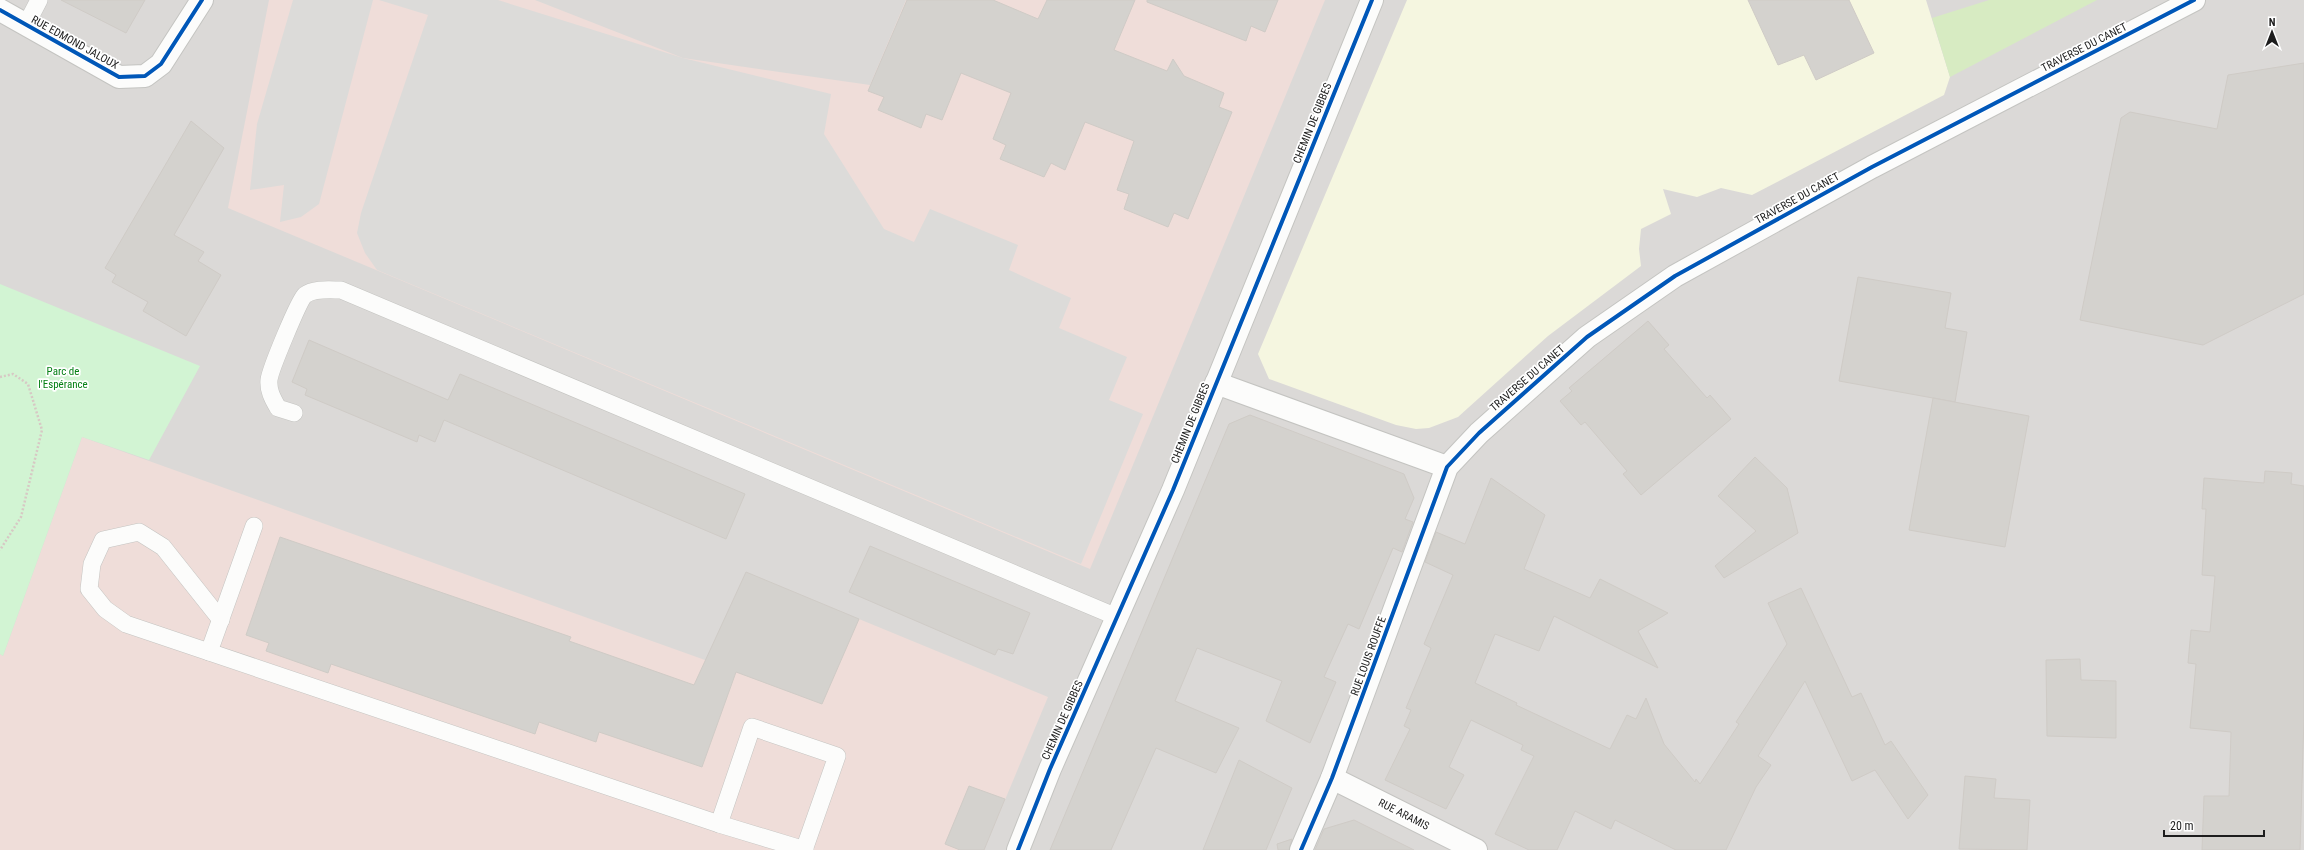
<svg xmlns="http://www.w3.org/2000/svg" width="2304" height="850" font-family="'Roboto Condensed',sans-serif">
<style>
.residential{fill:#dbd9d7}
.commercial{fill:#efddd9}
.education{fill:#f5f6e0}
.grass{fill:#d7ebc2}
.park{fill:#d2f4d3}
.parking{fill:#dcdbd9}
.building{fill:#d4d2ce;stroke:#cfcbc6}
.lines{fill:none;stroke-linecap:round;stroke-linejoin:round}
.service-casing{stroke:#c4c4c1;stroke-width:18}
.minor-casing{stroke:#c4c4c1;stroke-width:24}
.path{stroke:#d7c8c4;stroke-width:2.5;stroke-dasharray:2 2;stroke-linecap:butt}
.service{stroke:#fcfcfb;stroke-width:17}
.minor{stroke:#fcfcfb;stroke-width:22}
.cycleway-casing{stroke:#fff;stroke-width:6}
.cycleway{stroke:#0057b8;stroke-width:4}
.labels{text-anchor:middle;stroke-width:3.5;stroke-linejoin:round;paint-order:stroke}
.street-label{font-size:11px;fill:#1d1d1d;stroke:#fff}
.park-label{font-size:11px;fill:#068016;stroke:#fff}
</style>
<rect width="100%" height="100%" fill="#eceae5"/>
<!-- residential -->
<rect class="residential" x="0" y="0" width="2304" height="850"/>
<!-- commercial -->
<g class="commercial">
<path d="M 269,0 L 535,0 L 683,58 L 870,85 L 906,0 L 1325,0 L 1090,569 L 228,208 Z"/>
<path d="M 82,437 L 705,660 L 859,619 L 1048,697 L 984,850 L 0,850 L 0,654 L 3,656 Z"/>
</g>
<!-- education -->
<path class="education" d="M 1407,0 L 1926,0 L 1950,77 L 1944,95 L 1752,195 L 1721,188 L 1697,197 L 1663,189 L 1671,214 L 1641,229 L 1639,249 L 1641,266 L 1548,336 L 1458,417 L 1429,428 L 1416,429 L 1396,425 L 1269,379 L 1258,354 Z"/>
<!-- grass -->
<path class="grass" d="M 1989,0 L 2097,0 L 1950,77 L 1932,18 Z"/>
<!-- park -->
<path class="park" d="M 0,284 L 200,366 L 149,460 L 82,437 L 3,656 L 0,654 Z"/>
<!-- parking -->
<g class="parking">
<path d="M 293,0 L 373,0 L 319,204 L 301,217 L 280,222 L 284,185 L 250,190 L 257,124 Z"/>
<path d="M 379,0 L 498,0 L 683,58 L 831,94 L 824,134 L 884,229 L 914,242 L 930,209 L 1018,245 L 1009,270 L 1071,298 L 1059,328 L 1127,357 L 1109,400 L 1143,414 L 1081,564 L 377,270 L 365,253 L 357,233 L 361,213 L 428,15 Z"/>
</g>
<!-- building -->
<g class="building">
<path d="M 61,0 L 145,0 L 126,33 Z"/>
<path d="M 907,0 L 993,0 L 1038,19 L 1047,0 L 1135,0 L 1114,50 L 1167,71 L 1173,59 L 1184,76 L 1224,93 L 1219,107 L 1232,112 L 1188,219 L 1174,213 L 1168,227 L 1124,209 L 1129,194 L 1117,190 L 1134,141 L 1085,122 L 1065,170 L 1051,163 L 1044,177 L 1000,159 L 1006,145 L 993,139 L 1011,93 L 961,73 L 942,120 L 926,114 L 921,128 L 878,110 L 884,97 L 868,91 Z"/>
<path d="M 1147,0 L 1278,0 L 1265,32 L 1251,26 L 1246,41 L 1147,2 Z"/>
<path d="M 1748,0 L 1849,0 L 1874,53 L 1816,80 L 1804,55 L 1778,65 Z"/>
<path d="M 2304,63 L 2304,294 L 2203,345 L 2080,320 L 2121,118 L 2130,112 L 2217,129 L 2228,75 Z"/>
<path d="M 191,121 L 224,148 L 174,235 L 204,252 L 198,261 L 221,275 L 186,336 L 143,311 L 148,302 L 112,282 L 116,275 L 105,268 Z"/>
<path d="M 1858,277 L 1951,293 L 1945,328 L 1967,332 L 1955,402 L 1839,381 Z"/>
<path d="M 1648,321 L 1669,345 L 1664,349 L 1707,398 L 1710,395 L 1731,419 L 1641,495 L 1623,474 L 1627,471 L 1585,422 L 1581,425 L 1560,401 L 1572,391 L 1569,388 Z"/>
<path d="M 309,340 L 448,400 L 460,374 L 745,494 L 726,539 L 444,420 L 435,442 L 419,435 L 417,442 L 305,395 L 307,389 L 292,382 Z"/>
<path d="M 1933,398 L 2029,416 L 2005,547 L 1909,530 Z"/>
<path d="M 1250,415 L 1404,474 L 1414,498 L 1405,519 L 1413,522 L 1402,552 L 1393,548 L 1359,629 L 1348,624 L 1324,677 L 1336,682 L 1310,743 L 1266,721 L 1282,681 L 1197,648 L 1175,701 L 1239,728 L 1216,773 L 1156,748 L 1111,850 L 1050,850 L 1229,424 Z"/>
<path d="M 1755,457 L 1787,488 L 1798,533 L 1724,578 L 1715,566 L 1756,531 L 1718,496 Z"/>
<path d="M 2265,471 L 2292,473 L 2291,484 L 2304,486 L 2304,717 L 2300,850 L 2202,850 L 2204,796 L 2229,796 L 2231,732 L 2190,728 L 2196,664 L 2188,663 L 2191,630 L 2210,632 L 2215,576 L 2202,575 L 2206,509 L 2202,509 L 2204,478 L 2264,483 Z"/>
<path d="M 1491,478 L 1545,515 L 1524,569 L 1590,598 L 1600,579 L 1668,613 L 1638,631 L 1658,668 L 1554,616 L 1539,651 L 1495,634 L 1475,683 L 1517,703 L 1516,705 L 1610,749 L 1627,715 L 1636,719 L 1646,698 L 1664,744 L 1695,782 L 1696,779 L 1700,784 L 1739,724 L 1736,722 L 1787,644 L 1768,603 L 1801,588 L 1852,697 L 1861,693 L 1885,745 L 1891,741 L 1928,795 L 1908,819 L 1875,770 L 1852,781 L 1805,681 L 1758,756 L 1771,765 L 1756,787 L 1726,850 L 1676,850 L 1615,820 L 1611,829 L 1575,811 L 1557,850 L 1529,850 L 1495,834 L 1534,756 L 1521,750 L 1523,745 L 1471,720 L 1449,767 L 1464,775 L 1446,809 L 1385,780 L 1410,729 L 1404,726 L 1411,710 L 1406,708 L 1431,648 L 1424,644 L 1453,575 L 1425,562 L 1436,532 L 1465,544 Z"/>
<path d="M 280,537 L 571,637 L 569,641 L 694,685 L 746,572 L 859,619 L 822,704 L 736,672 L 702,767 L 599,732 L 596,742 L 539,722 L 535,734 L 331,664 L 328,673 L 266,651 L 269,643 L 246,635 Z"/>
<path d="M 870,546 L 1030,613 L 1013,654 L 998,649 L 995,655 L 849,592 Z"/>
<path d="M 2080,659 L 2081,680 L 2116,681 L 2116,738 L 2047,736 L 2046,660 Z"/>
<path d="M 1239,760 L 1292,788 L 1266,850 L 1203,850 Z"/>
<path d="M 1965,776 L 1996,779 L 1994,798 L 2030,800 L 2027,850 L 1959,849 Z"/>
<path d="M 969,786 L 1005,799 L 984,850 L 960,850 L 945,844 Z"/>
<path d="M 1354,820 L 1414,850 L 1315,850 L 1324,829 Z"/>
<path d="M 1292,839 L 1289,850 L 1278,850 L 1277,844 Z"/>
</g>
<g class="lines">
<!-- service casing -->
<g class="service-casing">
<g id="service">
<path d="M 26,25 L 39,0"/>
<path d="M 294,413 L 278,408 C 273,399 268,391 269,380 C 270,370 299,300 305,295 C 314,288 331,290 341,290 L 1117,617"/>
<path d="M 254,526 L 209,652 L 719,824 L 805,850"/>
<path d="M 209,652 L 126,624 L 105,609 L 89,589 L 92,564 L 103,540 L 139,532 L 163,547 L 221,620"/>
<path d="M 719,824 L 752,727 L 837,756 L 804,850"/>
</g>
</g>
<!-- minor casing -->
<g class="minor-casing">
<g id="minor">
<path d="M 0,10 L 119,77 L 145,76 L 161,64 L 202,0"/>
<path d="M 1216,383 L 1447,467"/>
<path d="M 1332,778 L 1476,850"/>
<path d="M 1018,850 L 1050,769 L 1173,490 L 1372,0"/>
<path d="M 1301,850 L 1332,778 L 1447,467 L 1479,433 L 1587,337 L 1675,276 L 1872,167 L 2194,0"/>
</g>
</g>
<!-- path -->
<path class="path" d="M 0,377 L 13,374 L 28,384 L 42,430 L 21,517 L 0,550"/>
<!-- service -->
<use href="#service" class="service"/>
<!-- minor -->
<use href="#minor" class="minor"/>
<!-- cycleway casing -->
<g class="cycleway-casing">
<g id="cycleway">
<path d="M 0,10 L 119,77 L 145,76 L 161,64 L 202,0"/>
<path d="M 1018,850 L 1050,769 L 1173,490 L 1372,0"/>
<path d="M 1301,850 L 1332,778 L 1447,467 L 1479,433 L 1587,337 L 1675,276 L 1872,167 L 2194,0"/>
</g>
</g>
<!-- cycleway -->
<use href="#cycleway" class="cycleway"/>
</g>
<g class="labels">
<!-- street labels -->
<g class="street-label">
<text transform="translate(75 42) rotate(29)" y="4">RUE EDMOND JALOUX</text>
<text transform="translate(2084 47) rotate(-27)" y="4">TRAVERSE DU CANET</text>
<text transform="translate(1312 123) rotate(-68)" y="4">CHEMIN DE GIBBES</text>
<text transform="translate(1797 198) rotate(-29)" y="4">TRAVERSE DU CANET</text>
<text transform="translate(1527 378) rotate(-41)" y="4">TRAVERSE DU CANET</text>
<text transform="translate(1190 423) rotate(-68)" y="4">CHEMIN DE GIBBES</text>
<text transform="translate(1368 656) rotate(-70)" y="4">RUE LOUIS ROUFFE</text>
<text transform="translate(1062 720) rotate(-66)" y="4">CHEMIN DE GIBBES</text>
<text transform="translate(1404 814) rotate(27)" y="4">RUE ARAMIS</text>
</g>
<!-- park labels -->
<g class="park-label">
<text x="63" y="375">Parc de<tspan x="63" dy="13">l'Espérance</tspan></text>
</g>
</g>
<!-- north arrow -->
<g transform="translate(2272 32)" stroke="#ffffff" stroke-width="3" paint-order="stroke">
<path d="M0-3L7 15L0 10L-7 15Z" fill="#1d1d1d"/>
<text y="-6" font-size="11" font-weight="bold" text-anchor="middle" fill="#1d1d1d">N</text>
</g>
<!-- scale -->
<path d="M2164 830v6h100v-6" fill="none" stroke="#1d1d1d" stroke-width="2"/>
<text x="2170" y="830" font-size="12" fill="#1d1d1d" stroke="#ffffff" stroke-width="3" paint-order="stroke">20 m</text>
</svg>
